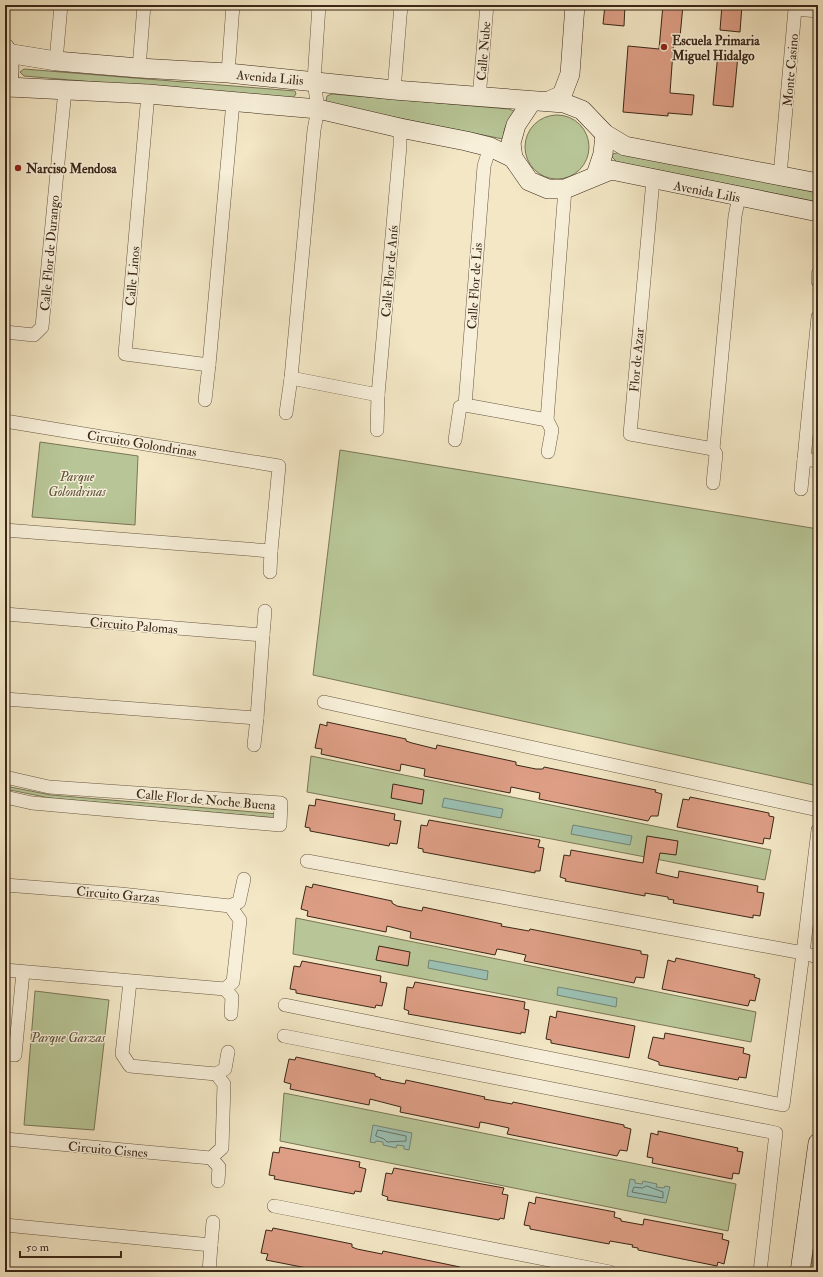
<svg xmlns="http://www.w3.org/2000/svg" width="823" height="1277" font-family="'IM FELL Double Pica',serif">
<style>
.green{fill:#b8c697;stroke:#7a7657}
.water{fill:#9bc0b3;stroke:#758375}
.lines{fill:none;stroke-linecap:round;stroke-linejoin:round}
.shore{stroke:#6b7465;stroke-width:1}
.building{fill:#dd9e85;stroke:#3b2717}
.street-casing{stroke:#695742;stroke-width:14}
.secondary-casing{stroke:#3b2717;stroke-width:20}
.street{stroke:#f7efd9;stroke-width:13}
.secondary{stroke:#f7efd9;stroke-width:19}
.poi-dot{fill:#8f2418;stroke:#f7efd9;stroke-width:1.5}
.labels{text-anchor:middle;stroke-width:3;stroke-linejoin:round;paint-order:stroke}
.poi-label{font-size:13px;font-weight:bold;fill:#3b2717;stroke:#f7efd9;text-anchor:start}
.street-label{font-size:13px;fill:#3b2717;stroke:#f7efd9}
.park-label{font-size:13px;font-style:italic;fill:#5a4f37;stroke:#f7efd9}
</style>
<rect width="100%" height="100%" fill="#f3e7c5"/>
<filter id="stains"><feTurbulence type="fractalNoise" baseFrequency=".005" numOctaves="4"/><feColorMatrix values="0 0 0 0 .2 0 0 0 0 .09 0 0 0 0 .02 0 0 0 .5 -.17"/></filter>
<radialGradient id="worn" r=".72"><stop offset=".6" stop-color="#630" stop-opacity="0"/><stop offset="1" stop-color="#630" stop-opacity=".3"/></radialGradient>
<!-- green -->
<g class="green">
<path d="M 24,69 L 295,91 L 296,94 L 292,99 L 24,76 L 20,72 Z"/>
<path d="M 332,94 L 509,109 L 516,112 C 507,120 504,127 503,139 L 329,104 L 326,101 L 327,96 Z"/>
<circle cx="557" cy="147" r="32"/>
<path d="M 620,152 L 818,193 L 818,202 L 617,162 L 612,157 L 613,154 Z"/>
<path d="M 40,442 L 138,456 L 135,525 L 32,517 Z"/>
<path d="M 340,450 L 818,529 L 818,786 L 313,675 Z"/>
<path d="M 311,756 L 771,850 L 765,880 L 307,792 Z"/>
<path d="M 5,786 L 51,795 L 278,814 L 277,818 L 50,798 L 5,789 Z"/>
<path d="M 296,918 L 756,1012 L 751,1042 L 293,954 Z"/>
<path d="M 35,991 L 109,1000 L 94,1130 L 24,1125 Z"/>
<path d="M 284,1093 L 736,1184 L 728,1231 L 280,1141 Z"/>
<path d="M 818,1219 L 818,1272 L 810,1272 Z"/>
</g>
<!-- water -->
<g class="water">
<path d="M 444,798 L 503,809 L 501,818 L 442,807 Z"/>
<path d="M 573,825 L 632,836 L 630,845 L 571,834 Z"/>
<path d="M 429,960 L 488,971 L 487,980 L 428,968 Z"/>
<path d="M 558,987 L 617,998 L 616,1007 L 557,995 Z"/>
<path d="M 373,1125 L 412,1133 L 409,1150 L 404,1149 L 404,1146 L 397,1145 L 396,1148 L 383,1145 L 383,1142 L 376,1141 L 375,1143 L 370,1142 Z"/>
<path d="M 630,1179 L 635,1180 L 635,1183 L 642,1184 L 643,1181 L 657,1184 L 656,1187 L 664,1188 L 665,1186 L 670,1187 L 666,1203 L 627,1196 Z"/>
</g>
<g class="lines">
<!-- shore -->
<g class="shore">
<path d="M 378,1130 L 406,1136 L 406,1141 L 387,1142 L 384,1139 L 376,1136 Z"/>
<path d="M 647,1186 L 663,1192 L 663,1198 L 632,1192 L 634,1187 L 642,1188 Z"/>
</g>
</g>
<!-- building -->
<g class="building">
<path d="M 605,5 L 625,5 L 624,26 L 603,24 Z"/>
<path d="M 663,5 L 683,5 L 680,37 L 674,37 L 670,93 L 694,95 L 692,115 L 668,113 L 668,116 L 623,112 L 628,46 L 659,49 Z"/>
<path d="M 722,5 L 742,5 L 740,32 L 720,30 Z"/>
<path d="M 718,53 L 738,55 L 733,107 L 713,105 Z"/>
<path d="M 327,722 L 406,739 L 406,741 L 412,743 L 436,749 L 437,745 L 516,762 L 516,765 L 536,769 L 543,769 L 544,767 L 656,790 L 655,792 L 662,794 L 658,816 L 651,816 L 648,821 L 539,799 L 540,793 L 511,787 L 510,793 L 424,776 L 425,769 L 401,764 L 400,771 L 321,754 L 322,749 L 315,748 L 320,724 L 327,726 Z"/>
<path d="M 393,784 L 424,790 L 422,804 L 391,798 Z"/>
<path d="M 690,797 L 769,813 L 769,816 L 774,817 L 770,839 L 764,838 L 763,844 L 677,827 L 683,799 L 689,800 Z"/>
<path d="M 316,799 L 395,814 L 394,820 L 401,821 L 397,844 L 390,843 L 389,846 L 310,831 L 310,828 L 305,827 L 309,805 L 315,806 Z"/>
<path d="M 429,820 L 540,840 L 538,847 L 544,848 L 540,871 L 535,871 L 535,873 L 423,852 L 423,849 L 418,848 L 421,825 L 427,826 Z"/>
<path d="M 647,836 L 678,841 L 676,855 L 660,853 L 656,873 L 678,878 L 679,871 L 758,886 L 757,892 L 764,893 L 760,916 L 753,915 L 753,918 L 673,903 L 674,900 L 668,899 L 668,897 L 645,893 L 645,896 L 565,881 L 566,879 L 560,877 L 564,855 L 570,856 L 571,850 L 643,863 Z"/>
<path d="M 313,884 L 392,901 L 392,903 L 397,906 L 422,911 L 423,907 L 502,924 L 501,926 L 529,931 L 530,929 L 641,951 L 641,954 L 648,955 L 644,978 L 636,977 L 634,983 L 524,961 L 526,955 L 503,950 L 497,949 L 495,955 L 410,938 L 411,932 L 387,926 L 386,932 L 307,916 L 308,911 L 301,909 L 306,886 L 312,888 Z"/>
<path d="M 379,946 L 410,952 L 408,966 L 376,960 Z"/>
<path d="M 676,958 L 755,975 L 754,977 L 760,979 L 755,1001 L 750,1000 L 748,1006 L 662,989 L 668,960 L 675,962 Z"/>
<path d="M 302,961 L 381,976 L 380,982 L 387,983 L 382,1006 L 376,1005 L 375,1008 L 296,993 L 296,990 L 290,989 L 294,966 L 300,967 Z"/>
<path d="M 415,982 L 525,1002 L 524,1009 L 529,1010 L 525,1033 L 521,1032 L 521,1034 L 408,1014 L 409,1011 L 404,1009 L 407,987 L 413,988 Z"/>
<path d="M 557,1011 L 635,1026 L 629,1058 L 551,1043 L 551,1040 L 546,1039 L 550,1016 L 556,1018 Z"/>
<path d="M 665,1033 L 744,1048 L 743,1053 L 750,1055 L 746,1078 L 739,1077 L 738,1080 L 659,1065 L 659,1062 L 648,1058 L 653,1037 L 664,1039 Z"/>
<path d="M 296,1057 L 375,1074 L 375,1076 L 381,1078 L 380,1079 L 405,1084 L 406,1080 L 485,1097 L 484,1099 L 512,1104 L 513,1102 L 624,1125 L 624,1127 L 631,1129 L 627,1151 L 620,1150 L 617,1156 L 507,1134 L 509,1128 L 486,1123 L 480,1122 L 479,1128 L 400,1112 L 401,1107 L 370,1099 L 369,1105 L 290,1089 L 291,1084 L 284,1082 L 289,1059 L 295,1060 Z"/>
<path d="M 658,1131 L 738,1148 L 737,1151 L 743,1152 L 739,1174 L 733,1173 L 732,1179 L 652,1163 L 653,1158 L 647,1157 L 651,1133 L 658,1135 Z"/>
<path d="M 280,1147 L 360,1162 L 359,1167 L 366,1169 L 361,1192 L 355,1191 L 354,1194 L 274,1179 L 275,1176 L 269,1175 L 273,1152 L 279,1153 Z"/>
<path d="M 394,1168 L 504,1188 L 502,1194 L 508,1195 L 504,1219 L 500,1218 L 499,1220 L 387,1200 L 388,1197 L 382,1195 L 386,1173 L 392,1174 Z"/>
<path d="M 536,1197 L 615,1212 L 614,1217 L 621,1219 L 621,1221 L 643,1225 L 644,1219 L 723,1234 L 722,1239 L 729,1241 L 724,1264 L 718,1262 L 717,1266 L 638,1250 L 638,1248 L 632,1247 L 633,1245 L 610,1241 L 609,1244 L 530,1229 L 530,1226 L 524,1225 L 529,1202 L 535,1204 Z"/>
<path d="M 273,1228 L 352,1244 L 352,1247 L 357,1249 L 382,1254 L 383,1251 L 460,1267 L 459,1272 L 360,1272 L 347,1270 L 346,1272 L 327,1272 L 266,1260 L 268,1254 L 261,1253 L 266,1230 L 272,1231 Z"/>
</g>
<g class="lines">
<!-- street casing -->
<g class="street-casing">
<g id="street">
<path d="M 319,5 L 314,81 L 318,109 L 314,130 L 291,378 L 378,395 L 400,146 L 400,128"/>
<path d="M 56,61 L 61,5"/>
<path d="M 139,68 L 144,5"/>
<path d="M 228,73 L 233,5"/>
<path d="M 394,90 L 401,5"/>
<path d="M 148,94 L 125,354 L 209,365 L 233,102"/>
<path d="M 479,98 L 487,5"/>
<path d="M 490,147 L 484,166 L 465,405 L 547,420 L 565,189"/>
<path d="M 780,175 L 795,9 L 818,11"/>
<path d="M 653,180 L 630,434 L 713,449 L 735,216 L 739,197"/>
<path d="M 818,274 L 818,281"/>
<path d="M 818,317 L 804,459 L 818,461"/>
<path d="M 5,332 L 34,335 L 42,327 L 65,90"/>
<path d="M 205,400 L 209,365"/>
<path d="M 286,413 L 291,378"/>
<path d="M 547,420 L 552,430 L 548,452"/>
<path d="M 5,421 L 279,466 L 271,551 L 5,530"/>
<path d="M 377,430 L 378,395"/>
<path d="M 455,440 L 460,407 L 465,405"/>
<path d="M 713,483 L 716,454 L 713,449"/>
<path d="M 801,489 L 804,459"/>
<path d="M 270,572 L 271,551"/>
<path d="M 5,614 L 263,635 L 257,718 L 5,699"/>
<path d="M 263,635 L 265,611"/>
<path d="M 324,702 L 818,810"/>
<path d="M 254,745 L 257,718"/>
<path d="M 5,777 L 49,787 L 281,803 L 280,825 L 32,803 L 5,797"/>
<path d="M 307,861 L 803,953 L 818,830"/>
<path d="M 5,885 L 121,894 L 230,906 L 240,920 L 233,982 L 225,989 L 5,970"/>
<path d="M 230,906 L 239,902 L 244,879"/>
<path d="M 225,989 L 232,997 L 231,1014"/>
<path d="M 285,1005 L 783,1105 L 803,953 L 818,957"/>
<path d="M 284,1036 L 776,1133 L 760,1272"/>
<path d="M 5,1054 L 15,1055 L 23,972"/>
<path d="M 216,1074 L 225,1069 L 228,1052"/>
<path d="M 5,1139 L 211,1158 L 222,1148 L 224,1084 L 216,1074 L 130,1066 L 122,1054 L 130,982"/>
<path d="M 211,1158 L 219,1167 L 218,1181"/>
<path d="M 274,1206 L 610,1272"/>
<path d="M 5,1225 L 211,1245 L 209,1272"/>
<path d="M 211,1245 L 213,1222"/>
</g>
</g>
<!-- secondary casing -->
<g class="secondary-casing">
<g id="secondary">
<path d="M 5,48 C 11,60 9,74 8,87 L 5,89"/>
<path d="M 7,53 L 56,61 L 139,68 L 228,73 L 394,90 L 564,103 L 582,110 L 605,134 L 625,146 L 818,183"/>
<path d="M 8,87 L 148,94 L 318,109 L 400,128 L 466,141 L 490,147 L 513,158"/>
<path d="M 532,101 L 516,125 L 511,143 L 513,158 L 529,181 L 548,189 L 565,189 L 611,170 L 818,212"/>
<path d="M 549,101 L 562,95 L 570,74 L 575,5"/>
<path d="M 596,175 L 603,154 L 605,134"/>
<path d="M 800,1272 L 818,1143"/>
</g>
</g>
<!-- street -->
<use href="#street" class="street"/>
<!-- secondary -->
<use href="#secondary" class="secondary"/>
</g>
<!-- markers -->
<g class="poi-dot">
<circle cx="664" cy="47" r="4"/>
<circle cx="18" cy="168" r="4"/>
</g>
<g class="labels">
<!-- poi labels -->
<g class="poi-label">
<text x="672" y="45">Escuela Primaria<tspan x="672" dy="15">Miguel Hidalgo</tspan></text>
<text x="26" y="173">Narciso Mendosa</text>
</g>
<!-- street labels -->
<g class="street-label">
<text transform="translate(483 51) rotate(-85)" y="5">Calle Nube</text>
<text transform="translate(790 70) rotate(-85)" y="5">Monte Casino</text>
<text transform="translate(270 77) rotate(5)" y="5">Avenida Lilis</text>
<text transform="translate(707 191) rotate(11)" y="5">Avenida Lilis</text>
<text transform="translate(49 253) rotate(-85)" y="5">Calle Flor de Durango</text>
<text transform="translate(389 271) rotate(-85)" y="5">Calle Flor de Anís</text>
<text transform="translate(132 276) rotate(-85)" y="5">Calle Linos</text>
<text transform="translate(474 286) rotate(-86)" y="5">Calle Flor de Lis</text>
<text transform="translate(636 360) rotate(-85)" y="5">Flor de Azar</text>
<text transform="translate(142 443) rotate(9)" y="5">Circuito Golondrinas</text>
<text transform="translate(134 625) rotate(5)" y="5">Circuito Palomas</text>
<text transform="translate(206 799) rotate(5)" y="5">Calle Flor de Noche Buena</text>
<text transform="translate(118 894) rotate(5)" y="5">Circuito Garzas</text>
<text transform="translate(108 1149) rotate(5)" y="5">Circuito Cisnes</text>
</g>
<!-- park labels -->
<g class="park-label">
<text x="77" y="481">Parque<tspan x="77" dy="15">Golondrinas</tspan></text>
<text x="68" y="1042">Parque Garzas</text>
</g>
</g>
<!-- margin -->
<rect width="823" height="1277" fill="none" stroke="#f3e7c5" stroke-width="20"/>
<rect x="6" y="6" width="811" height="1265" fill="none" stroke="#3b2717" stroke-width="2"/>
<rect x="10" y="10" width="803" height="1257" fill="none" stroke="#3b2717"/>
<!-- scale -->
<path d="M20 1251v6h101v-6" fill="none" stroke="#3b2717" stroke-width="2"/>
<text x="26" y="1251" font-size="12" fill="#3b2717" stroke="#f7efd9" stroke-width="3" paint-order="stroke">50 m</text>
<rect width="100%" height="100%" filter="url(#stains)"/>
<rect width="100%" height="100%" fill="url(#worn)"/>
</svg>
